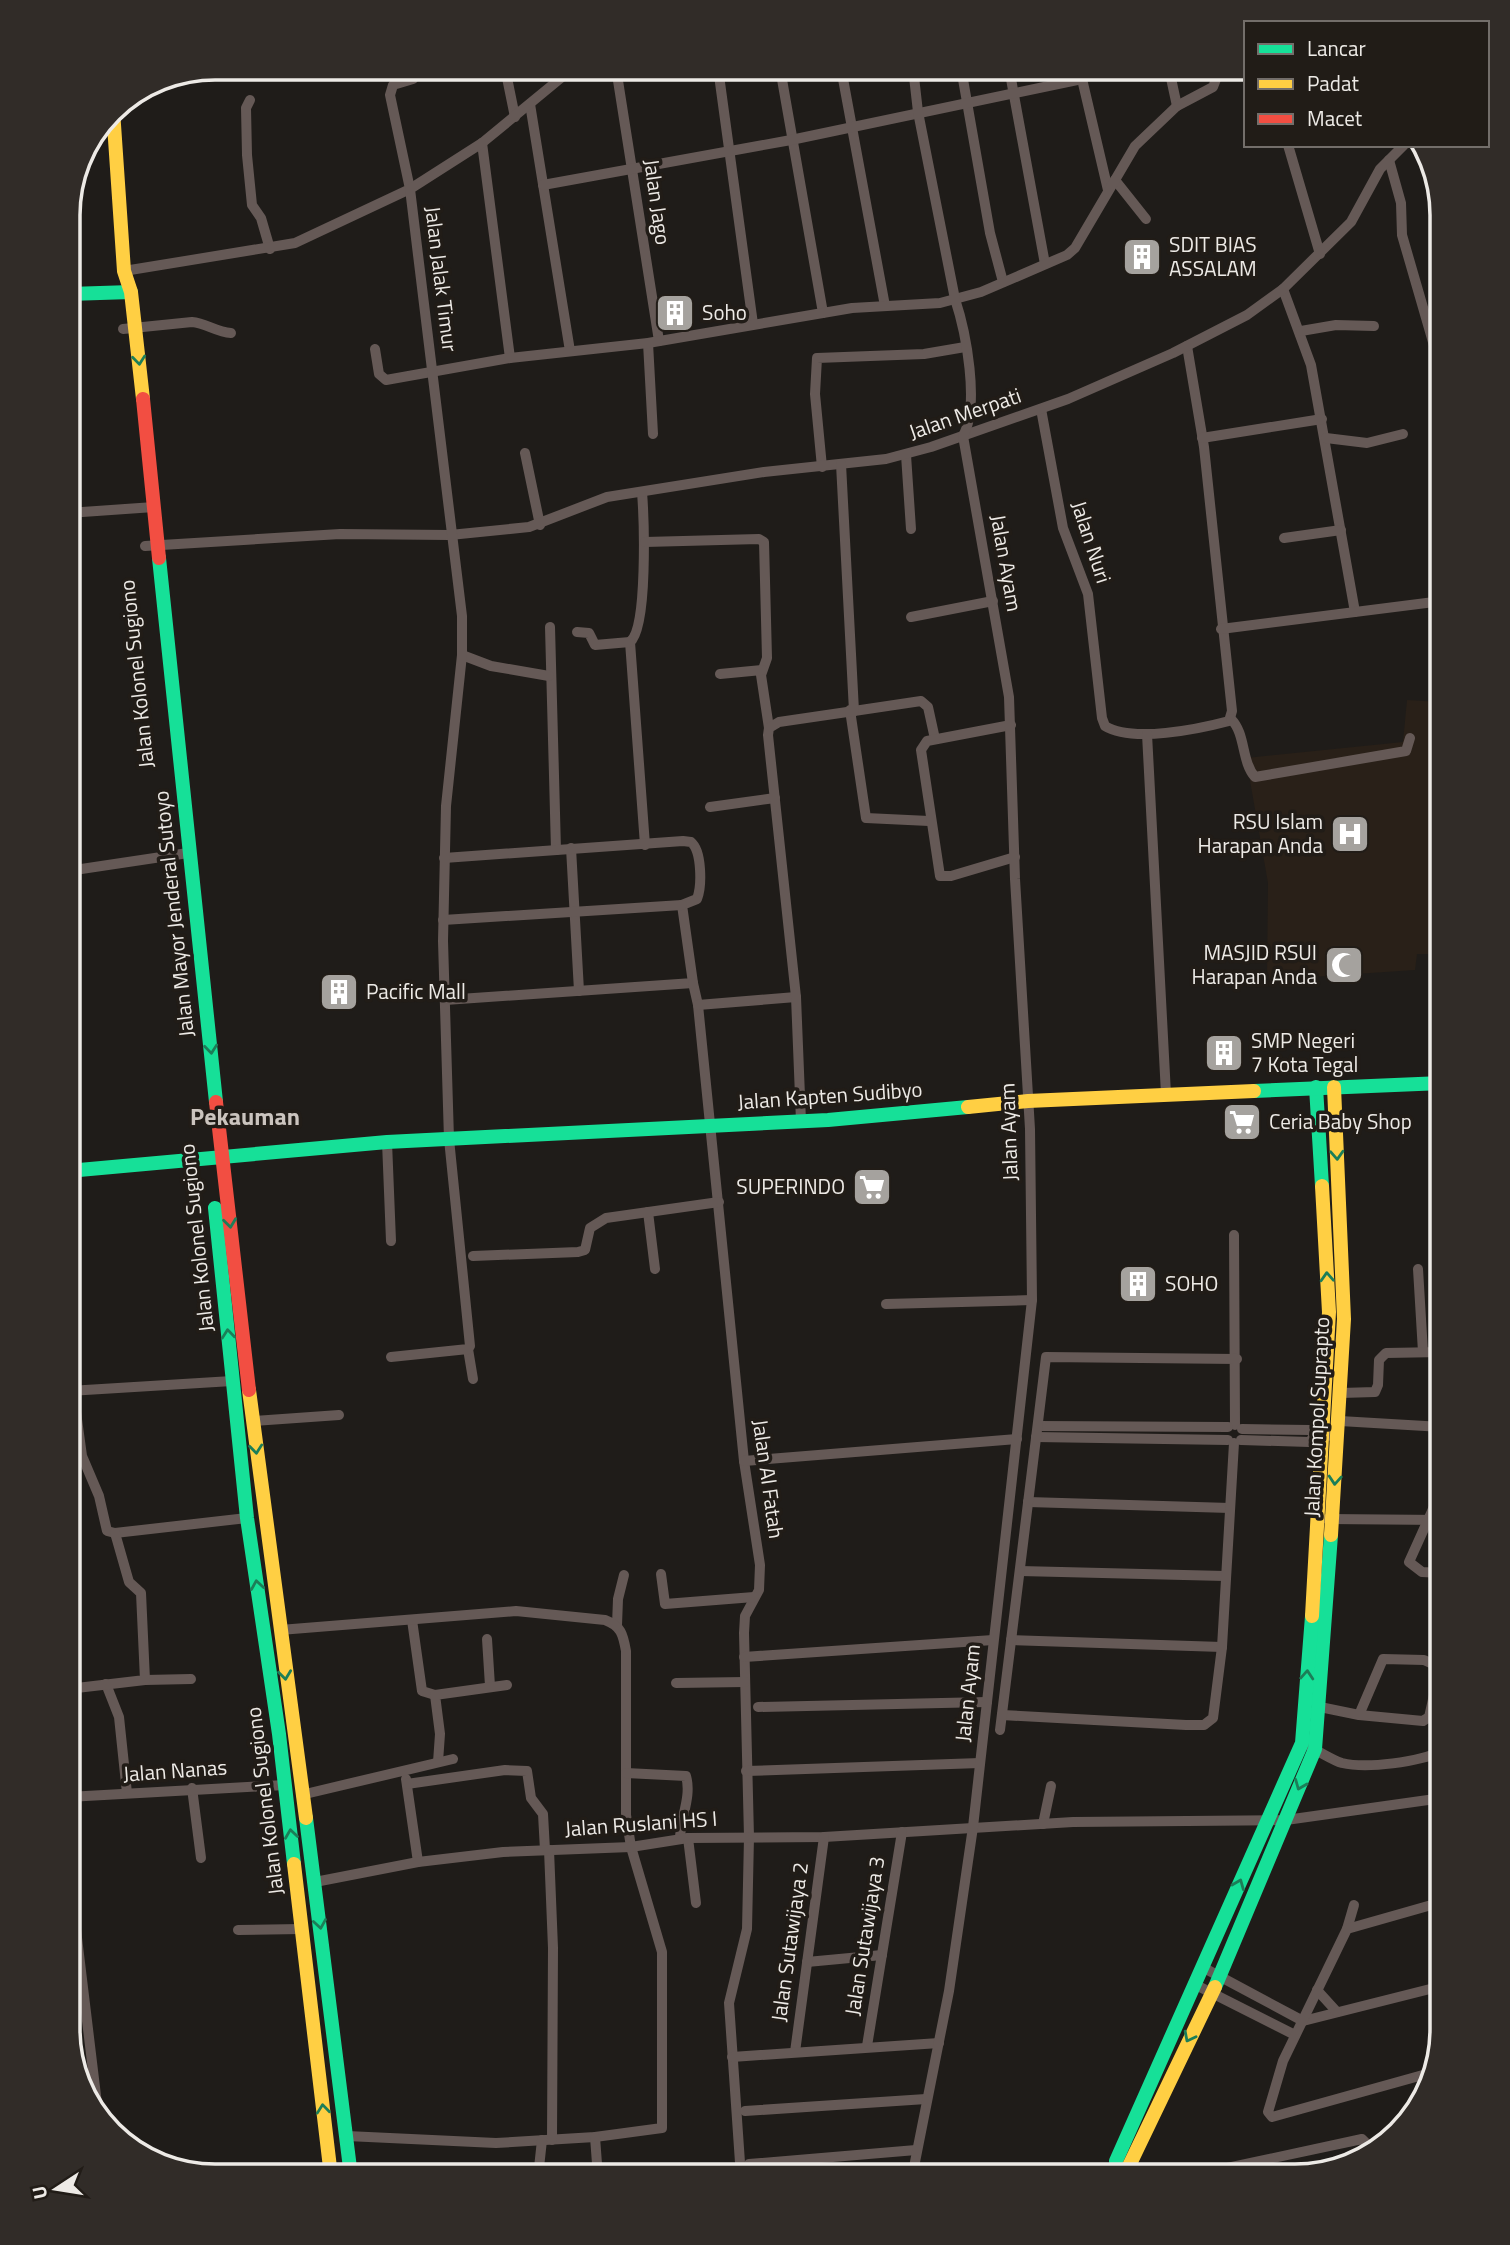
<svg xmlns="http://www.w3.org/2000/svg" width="1510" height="2245" font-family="'Titillium Web',sans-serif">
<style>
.built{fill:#292018}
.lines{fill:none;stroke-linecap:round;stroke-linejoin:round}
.street{stroke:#655956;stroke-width:10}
.fast{stroke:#16e098;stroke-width:14}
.slow{stroke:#ffcf43;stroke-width:14}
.jam{stroke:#f24e42;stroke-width:14}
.oneway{stroke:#1c7e58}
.labels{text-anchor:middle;stroke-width:7;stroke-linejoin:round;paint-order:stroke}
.street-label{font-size:21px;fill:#edeae6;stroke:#211c17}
.poi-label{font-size:21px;fill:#edeae6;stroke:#211c17;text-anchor:start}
.quarter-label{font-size:24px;font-weight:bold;fill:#cbc4be;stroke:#211c17}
.rim{fill:none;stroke:#edeae6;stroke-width:3.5}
</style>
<rect width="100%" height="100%" fill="#1f1c19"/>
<!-- built -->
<path class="built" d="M 1407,700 L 1442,702 L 1442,954 L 1417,954 L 1415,970 L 1267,980 L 1268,883 L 1246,758 L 1403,742 Z"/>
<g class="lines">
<!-- street -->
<g class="street">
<path d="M 505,68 L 515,117"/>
<path d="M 616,68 L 659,341"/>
<path d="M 718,68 L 753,324"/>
<path d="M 780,68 L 823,313"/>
<path d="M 841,68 L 885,306"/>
<path d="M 961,68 L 990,233 L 1003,282"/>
<path d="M 1009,68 L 1045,264"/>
<path d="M 1169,69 L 1177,106"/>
<path d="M 1082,79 L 1108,190"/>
<path d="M 250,100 L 246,108 L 247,155 L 252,205 L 261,218 L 270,249"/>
<path d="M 530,104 L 570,351"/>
<path d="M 482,143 L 510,358"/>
<path d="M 1288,145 L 1320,254"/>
<path d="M 1389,160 L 1401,203 L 1402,235 L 1442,373"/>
<path d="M 1115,180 L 1146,219"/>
<path d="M 543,185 L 791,140 L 1082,79 L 1080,68"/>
<path d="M 124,271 L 295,243 L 410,189 L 390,95 L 393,85 L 413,79 L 413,68"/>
<path d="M 1283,289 L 1311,365 L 1355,612"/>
<path d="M 123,329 L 192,322 C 206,323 216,332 231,333"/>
<path d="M 1301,331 L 1336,325 L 1374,326"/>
<path d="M 648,343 L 653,434"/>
<path d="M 375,349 L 379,374 L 386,380 L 510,358 L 648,343 L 852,308 L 940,303 L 981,292 L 1067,255 L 1075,248 L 1135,146 L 1177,106 L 1213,87 L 1220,69"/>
<path d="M 1041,409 L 1063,528 L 1088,594 L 1102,718 L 1105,726 C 1132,743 1199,729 1229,721 L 1232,711 L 1204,447 L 1187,346"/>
<path d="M 1202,438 L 1322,419"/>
<path d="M 1326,438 L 1367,443 L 1403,434"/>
<path d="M 525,453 L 540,525"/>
<path d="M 906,455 L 911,529"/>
<path d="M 822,467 L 815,394 L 817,358 L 924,354 L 965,347"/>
<path d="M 642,492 C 644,518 648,628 630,642 L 645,845"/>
<path d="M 68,513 L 154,507"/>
<path d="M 1284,538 L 1341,530"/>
<path d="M 645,542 L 759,539 L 764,542 L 767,658 L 761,675 L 769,728"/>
<path d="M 145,546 L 340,534 L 450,535 L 529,527 L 607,497 L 764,472 L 886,459 L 931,447 L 1068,399 L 1173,353 L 1247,315 L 1283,289 L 1351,222 L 1380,169 L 1404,145"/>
<path d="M 911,617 L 993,601"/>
<path d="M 550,627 L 556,850"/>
<path d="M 1221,629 L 1442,601"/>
<path d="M 577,632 L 589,633 L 595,645 L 630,642"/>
<path d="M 462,655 L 491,666 L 549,676"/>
<path d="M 720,674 L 762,670"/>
<path d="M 850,710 L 866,818 L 929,821"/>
<path d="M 854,711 L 921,701 L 928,707 L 935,739"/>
<path d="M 1231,719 C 1246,734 1241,761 1255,777 L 1406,751 L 1410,738"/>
<path d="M 1011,725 L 927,741 L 921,750 L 940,876 L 951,876 L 1015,857"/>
<path d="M 1147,734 L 1166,1094"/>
<path d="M 710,807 L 775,798"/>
<path d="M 571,848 L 579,991"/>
<path d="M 444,858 L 683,841 L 691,842 C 702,851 702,886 697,899 L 682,905 L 693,983 L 445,1000"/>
<path d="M 68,871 L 188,853"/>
<path d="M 443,920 L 682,905"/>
<path d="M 693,983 L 698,1005 L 744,1461 L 760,1565 L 759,1590 L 745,1616 L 744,1633 L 749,1837 L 747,1929 L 729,2003 L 741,2177"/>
<path d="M 698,1005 L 796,997"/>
<path d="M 68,1029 L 72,1086"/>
<path d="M 801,1121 L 796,997 L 768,735 L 769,728 L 779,722 L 854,711 L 841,464"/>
<path d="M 387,1142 L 391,1241"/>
<path d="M 648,1212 L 655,1269"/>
<path d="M 1234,1235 L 1235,1425"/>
<path d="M 473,1256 L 578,1252 L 585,1250 L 590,1228 L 606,1218 L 719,1202"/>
<path d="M 1418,1269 L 1423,1352"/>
<path d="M 886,1304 L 1032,1300"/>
<path d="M 468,1349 L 473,1379"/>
<path d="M 391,1357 L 468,1349 L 470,1346 L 449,1139 L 443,941 L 446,806 L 462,655 L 462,616 L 410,189 L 482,143 L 573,68"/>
<path d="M 73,1390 L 82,1456 L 99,1496 L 107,1531 L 115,1533 L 247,1518"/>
<path d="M 69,1391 L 232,1381"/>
<path d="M 1341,1393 L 1375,1392 L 1378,1385 L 1379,1360 L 1386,1353 L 1442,1352"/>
<path d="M 253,1421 L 339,1415"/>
<path d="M 1340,1421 L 1442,1427"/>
<path d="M 1038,1426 L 1228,1427"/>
<path d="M 1242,1429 L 1310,1430 L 1315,1436"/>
<path d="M 1036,1437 L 1228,1440"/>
<path d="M 1241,1440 L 1309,1442 L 1315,1436 L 1328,1436"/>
<path d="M 744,1461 L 1017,1439"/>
<path d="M 1028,1502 L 1230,1508"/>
<path d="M 1327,1519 L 1442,1520"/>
<path d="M 1020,1571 L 1225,1576"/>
<path d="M 1442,1573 L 1422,1572 L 1409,1562 L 1442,1489"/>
<path d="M 661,1574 L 665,1604 L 754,1597"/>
<path d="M 412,1620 L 422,1691 L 435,1695"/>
<path d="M 617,1625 L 618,1599 L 624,1575"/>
<path d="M 280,1630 L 516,1611 L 605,1620 C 621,1626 623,1634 626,1651 L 626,1815 L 631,1847 L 662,1952 L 662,2128 L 595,2137 L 496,2143 L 347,2136"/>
<path d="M 487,1639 L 490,1686"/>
<path d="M 1011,1640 L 1222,1647"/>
<path d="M 744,1657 L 993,1640"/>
<path d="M 145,1680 L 191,1679"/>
<path d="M 676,1683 L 745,1682"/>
<path d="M 106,1684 L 119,1717 L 127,1793"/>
<path d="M 68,1689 L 145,1680 L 141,1593 L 129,1582 L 115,1533"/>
<path d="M 758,1707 L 987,1702"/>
<path d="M 1320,1707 L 1359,1715 L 1423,1721 L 1429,1717 L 1439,1673 L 1437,1666 L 1424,1660 L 1383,1659 L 1359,1715"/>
<path d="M 1002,1715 L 1186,1725 L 1204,1725 L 1213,1718 L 1222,1647 L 1234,1443"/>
<path d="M 1000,1730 L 1046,1357 L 1237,1359"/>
<path d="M 1311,1748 C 1321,1752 1332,1760 1342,1763 C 1367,1769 1419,1762 1442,1751"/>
<path d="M 438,1762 L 440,1734 L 435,1695 L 507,1685"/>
<path d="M 746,1771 L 980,1763"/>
<path d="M 626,1773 L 686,1776 C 692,1797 680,1818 680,1839"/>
<path d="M 406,1779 L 418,1862"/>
<path d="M 407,1784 L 505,1770 L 527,1771 L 531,1798 L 543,1814 L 545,1850"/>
<path d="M 192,1788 L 201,1858"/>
<path d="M 301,1795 L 453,1759"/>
<path d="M 68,1797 L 284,1785"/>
<path d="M 68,1824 L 71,1888 L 98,2112"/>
<path d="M 1043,1824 L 1051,1786"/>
<path d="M 688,1838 L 696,1903"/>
<path d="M 549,1850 L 553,1948 L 552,2140"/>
<path d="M 315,1882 L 418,1862 L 503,1852 L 631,1847 L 688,1838 L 824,1837 L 1073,1822 L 1286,1820 L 1435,1799"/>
<path d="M 1347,1929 L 1354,1905"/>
<path d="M 238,1930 L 301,1929"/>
<path d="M 807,1962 L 882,1955"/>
<path d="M 1204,1968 L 1303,2021 L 1442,1986"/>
<path d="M 1196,1985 L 1295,2035"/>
<path d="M 1317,1990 L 1337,2012"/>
<path d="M 867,2046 L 902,1832"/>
<path d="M 795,2052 L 824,1837"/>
<path d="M 732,2057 L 939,2043"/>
<path d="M 1430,2073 L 1272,2117 L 1268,2112 L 1283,2061 L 1347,1929 L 1442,1902"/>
<path d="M 745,2111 L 926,2099"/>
<path d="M 595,2137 L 598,2177"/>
<path d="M 749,2164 L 916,2150"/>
<path d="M 538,2177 L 542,2140"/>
<path d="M 912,2177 L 949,1991 L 973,1827 L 1032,1300 L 1030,1129 L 1015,879 L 1009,697 L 963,436 C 980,405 966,332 955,299 L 918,112 L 913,68"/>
<path d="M 1185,2177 L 1362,2139 L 1368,2145 L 1369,2156"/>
</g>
<!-- fast -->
<g class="fast">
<path d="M 69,294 L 131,292"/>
<path d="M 159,558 L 216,1102"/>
<path d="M 1316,1087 L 1322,1186"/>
<path d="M 1254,1091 L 1442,1083"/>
<path d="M 68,1171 L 387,1142 L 828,1120 L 968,1107"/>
<path d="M 215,1208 L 247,1518 L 279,1734 L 294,1864"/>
<path d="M 306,1818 L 351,2176"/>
<path d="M 1215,1987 L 1315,1749 L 1331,1535"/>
<path d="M 1116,2161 L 1302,1743 L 1312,1616"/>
</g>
<!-- slow -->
<g class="slow">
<path d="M 113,110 L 124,271 L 131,292 L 143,399"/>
<path d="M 968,1107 L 1028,1101 L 1254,1091"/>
<path d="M 249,1390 L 306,1818"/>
<path d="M 1331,1535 L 1344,1319 L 1334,1087"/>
<path d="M 1312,1616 L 1329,1312 L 1322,1186"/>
<path d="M 294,1864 L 331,2176"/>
<path d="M 1120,2177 L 1129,2166 L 1215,1987"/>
</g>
<!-- jam -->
<g class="jam">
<path d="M 143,399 L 159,558"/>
<path d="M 216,1102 L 249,1390"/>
</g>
</g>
<!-- one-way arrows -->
<defs><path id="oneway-chevron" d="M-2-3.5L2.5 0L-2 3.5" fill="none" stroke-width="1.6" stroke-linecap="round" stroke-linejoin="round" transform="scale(1.75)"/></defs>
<g class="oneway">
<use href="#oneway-chevron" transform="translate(139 360) rotate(84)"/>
<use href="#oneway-chevron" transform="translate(211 1049) rotate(84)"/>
<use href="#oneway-chevron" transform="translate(1337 1155) rotate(87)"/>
<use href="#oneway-chevron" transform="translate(230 1223) rotate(83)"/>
<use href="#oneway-chevron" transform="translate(1327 1277) rotate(-93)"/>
<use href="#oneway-chevron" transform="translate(228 1334) rotate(-96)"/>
<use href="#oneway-chevron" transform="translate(256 1449) rotate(84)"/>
<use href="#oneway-chevron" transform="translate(1335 1480) rotate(94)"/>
<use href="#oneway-chevron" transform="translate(257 1585) rotate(-99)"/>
<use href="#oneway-chevron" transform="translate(285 1675) rotate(83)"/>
<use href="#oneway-chevron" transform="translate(1307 1675) rotate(-86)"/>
<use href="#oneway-chevron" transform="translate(1300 1785) rotate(112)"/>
<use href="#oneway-chevron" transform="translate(291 1834) rotate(-98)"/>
<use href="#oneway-chevron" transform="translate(1239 1884) rotate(-68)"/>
<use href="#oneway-chevron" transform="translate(320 1924) rotate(81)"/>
<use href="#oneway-chevron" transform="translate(1189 2037) rotate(117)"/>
<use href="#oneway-chevron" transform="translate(323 2109) rotate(-96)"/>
</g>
<!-- icons -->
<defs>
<g id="building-square" transform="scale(2.0125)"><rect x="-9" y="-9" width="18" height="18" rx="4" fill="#a5a29e" stroke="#211c17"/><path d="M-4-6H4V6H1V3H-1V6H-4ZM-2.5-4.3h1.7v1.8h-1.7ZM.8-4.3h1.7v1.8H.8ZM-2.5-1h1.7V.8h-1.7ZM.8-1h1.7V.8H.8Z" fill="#fff"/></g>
<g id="hospital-square" transform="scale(2.0125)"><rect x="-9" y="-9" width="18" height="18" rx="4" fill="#a5a29e" stroke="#211c17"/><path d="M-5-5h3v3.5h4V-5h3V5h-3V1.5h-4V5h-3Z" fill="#fff"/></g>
<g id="mosque-square" transform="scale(2.0125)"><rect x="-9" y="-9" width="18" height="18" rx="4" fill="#a5a29e" stroke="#211c17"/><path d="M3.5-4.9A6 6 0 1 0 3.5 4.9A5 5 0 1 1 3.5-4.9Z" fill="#fff"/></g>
<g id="supermarket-square" transform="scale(2.0125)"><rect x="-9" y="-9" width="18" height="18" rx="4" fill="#a5a29e" stroke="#211c17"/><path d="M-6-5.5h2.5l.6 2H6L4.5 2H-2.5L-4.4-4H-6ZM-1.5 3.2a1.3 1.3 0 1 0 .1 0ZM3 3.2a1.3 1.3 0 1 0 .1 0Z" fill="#fff"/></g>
</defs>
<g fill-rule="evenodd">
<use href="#building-square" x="1142" y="257"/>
<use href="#building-square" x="675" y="313"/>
<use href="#hospital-square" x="1350" y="834"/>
<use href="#mosque-square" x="1344" y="965"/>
<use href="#building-square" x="339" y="992"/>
<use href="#building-square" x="1224" y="1053"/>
<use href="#supermarket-square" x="1242" y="1122"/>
<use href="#supermarket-square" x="872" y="1187"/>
<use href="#building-square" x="1138" y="1284"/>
</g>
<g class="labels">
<!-- street labels -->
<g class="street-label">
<text transform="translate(657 202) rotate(82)" y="7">Jalan Jago</text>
<text transform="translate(441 279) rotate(83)" y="7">Jalan Jalak Timur</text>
<text transform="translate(965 414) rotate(-19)" y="7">Jalan Merpati</text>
<text transform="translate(1091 542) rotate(72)" y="7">Jalan Nuri</text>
<text transform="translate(1006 563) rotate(80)" y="7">Jalan Ayam</text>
<text transform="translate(137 674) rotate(-96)" y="7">Jalan Kolonel Sugiono</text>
<text transform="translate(174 914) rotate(-96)" y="7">Jalan Mayor Jenderal Sutoyo</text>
<text transform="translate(830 1096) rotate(-4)" y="7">Jalan Kapten Sudibyo</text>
<text transform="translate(1009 1132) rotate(-92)" y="7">Jalan Ayam</text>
<text transform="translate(197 1238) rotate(-96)" y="7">Jalan Kolonel Sugiono</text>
<text transform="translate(1317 1417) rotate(-87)" y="7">Jalan Kompol Suprapto</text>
<text transform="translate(768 1479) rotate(82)" y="7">Jalan Al Fatah</text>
<text transform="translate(968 1693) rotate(-84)" y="7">Jalan Ayam</text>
<text transform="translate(175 1771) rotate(-4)" y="7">Jalan Nanas</text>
<text transform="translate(265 1801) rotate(-97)" y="7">Jalan Kolonel Sugiono</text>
<text transform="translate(641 1824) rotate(-4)" y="7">Jalan Ruslani HS I</text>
<text transform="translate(865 1936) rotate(-81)" y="7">Jalan Sutawijaya 3</text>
<text transform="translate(790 1942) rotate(-82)" y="7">Jalan Sutawijaya 2</text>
</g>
<!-- poi labels -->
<g class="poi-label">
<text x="1169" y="252">SDIT BIAS<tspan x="1169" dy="24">ASSALAM</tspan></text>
<text x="702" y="320">Soho</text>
<text x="1323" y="829" text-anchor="end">RSU Islam<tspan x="1323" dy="24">Harapan Anda</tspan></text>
<text x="1317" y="960" text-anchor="end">MASJID RSUI<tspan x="1317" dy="24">Harapan Anda</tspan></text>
<text x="366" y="999">Pacific Mall</text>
<text x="1251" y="1048">SMP Negeri<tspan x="1251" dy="24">7 Kota Tegal</tspan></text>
<text x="1269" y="1129">Ceria Baby Shop</text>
<text x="845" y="1194" text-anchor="end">SUPERINDO</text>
<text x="1165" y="1291">SOHO</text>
</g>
<!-- quarter labels -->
<g class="quarter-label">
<text x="245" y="1125">Pekauman</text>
</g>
</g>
<!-- crop -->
<path d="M0 0H1510V2245H0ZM215 80H1295A135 135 0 0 1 1430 215V2029A135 135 0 0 1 1295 2164H215A135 135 0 0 1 80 2029V215A135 135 0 0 1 215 80Z" fill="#312c28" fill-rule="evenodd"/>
<path class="rim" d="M215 80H1295A135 135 0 0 1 1430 215V2029A135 135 0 0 1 1295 2164H215A135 135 0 0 1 80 2029V215A135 135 0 0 1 215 80Z"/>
<!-- legend -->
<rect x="1244" y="21" width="245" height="126" fill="#211c17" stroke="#736e6a" stroke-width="2"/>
<rect x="1258" y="44" width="35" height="10" fill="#16e098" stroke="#736e6a" stroke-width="2"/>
<text x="1307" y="56" font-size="21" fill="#edeae6">Lancar</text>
<rect x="1258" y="79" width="35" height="10" fill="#ffcf43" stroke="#736e6a" stroke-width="2"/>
<text x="1307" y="91" font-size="21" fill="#edeae6">Padat</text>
<rect x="1258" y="114" width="35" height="10" fill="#f24e42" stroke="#736e6a" stroke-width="2"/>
<text x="1307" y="126" font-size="21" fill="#edeae6">Macet</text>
<!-- north arrow -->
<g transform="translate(56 2189) rotate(258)" stroke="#211c17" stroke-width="5" paint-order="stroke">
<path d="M0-5L12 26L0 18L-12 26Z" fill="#edeae6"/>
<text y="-10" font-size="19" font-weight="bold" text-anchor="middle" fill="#edeae6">U</text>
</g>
</svg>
